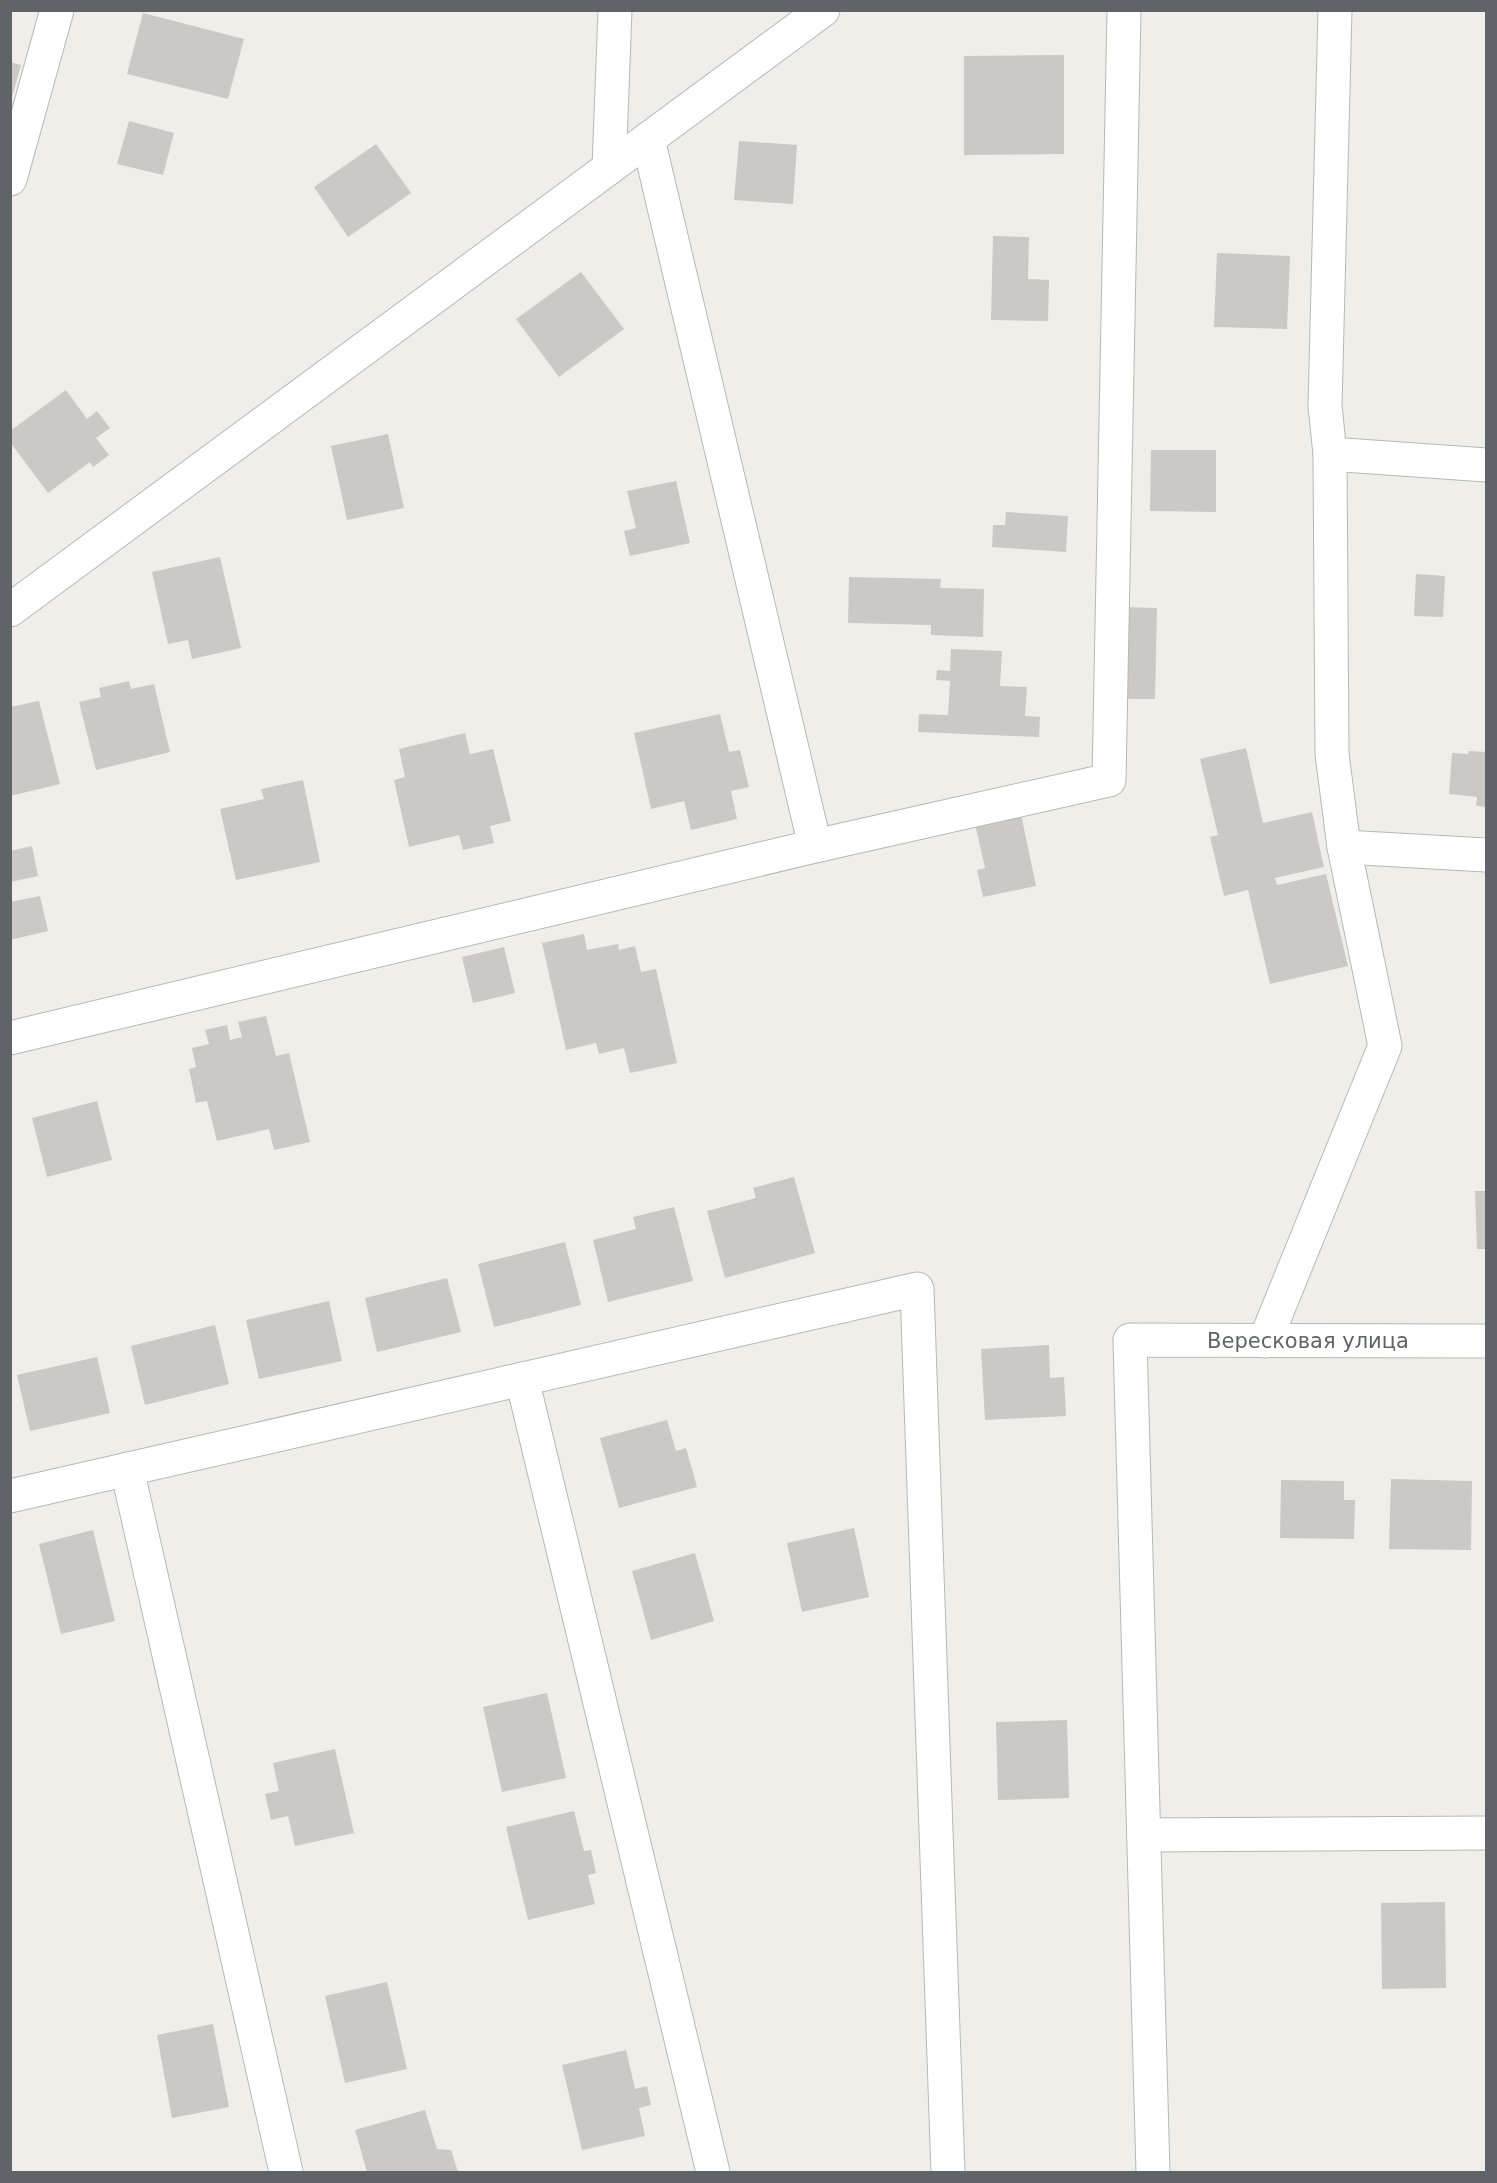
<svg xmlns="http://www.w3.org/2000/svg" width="1497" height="2183" font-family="'DejaVu Sans',sans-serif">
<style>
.building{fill:#cbc9c5}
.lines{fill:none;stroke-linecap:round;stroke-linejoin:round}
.minor-casing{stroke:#b5b8bb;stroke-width:35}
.minor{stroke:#fff;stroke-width:33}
.labels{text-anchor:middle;stroke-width:6;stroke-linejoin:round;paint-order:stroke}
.street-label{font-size:21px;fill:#606367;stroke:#fff}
</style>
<rect width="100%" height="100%" fill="#f0eee9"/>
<!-- building -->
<g class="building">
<path d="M 143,13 L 244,39 L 228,99 L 127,74 Z"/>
<path d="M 1064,55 L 1064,154 L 964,155 L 964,56 Z"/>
<path d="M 10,62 L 21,65 L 11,101 L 10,101 Z"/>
<path d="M 129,121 L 174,133 L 163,175 L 117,164 Z"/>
<path d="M 739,141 L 797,145 L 793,204 L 734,200 Z"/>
<path d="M 376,144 L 411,193 L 348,237 L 314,187 Z"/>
<path d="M 993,236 L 1029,237 L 1028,279 L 1049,280 L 1048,321 L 991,320 Z"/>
<path d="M 1217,253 L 1290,256 L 1287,329 L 1214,327 Z"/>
<path d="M 581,272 L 624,329 L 559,377 L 516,319 Z"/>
<path d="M 66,390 L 87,419 L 97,411 L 110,428 L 96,438 L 109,455 L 93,467 L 90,462 L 48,493 L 10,442 L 10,431 Z"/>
<path d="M 388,434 L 404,508 L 347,520 L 331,446 Z"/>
<path d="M 1151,450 L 1216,450 L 1216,512 L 1150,511 Z"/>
<path d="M 676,481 L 690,543 L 630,556 L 624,531 L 636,528 L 627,491 Z"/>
<path d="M 1006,512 L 1068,516 L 1066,552 L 992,547 L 993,525 L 1005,525 Z"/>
<path d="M 220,557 L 241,648 L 192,659 L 188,640 L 168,644 L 152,572 Z"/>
<path d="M 1416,574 L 1445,576 L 1443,617 L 1414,616 Z"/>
<path d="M 849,577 L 941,579 L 940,588 L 984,589 L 983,637 L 931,635 L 931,625 L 848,623 Z"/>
<path d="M 1121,607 L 1157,608 L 1155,699 L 1120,699 Z"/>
<path d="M 951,649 L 1002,651 L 1000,686 L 1027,687 L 1025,716 L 1040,717 L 1039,737 L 918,732 L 919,714 L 948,715 L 950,681 L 936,680 L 937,670 L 950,671 Z"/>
<path d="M 129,681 L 131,689 L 154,684 L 170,752 L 96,770 L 79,702 L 101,697 L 99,688 Z"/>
<path d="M 39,701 L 60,784 L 10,796 L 10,707 Z"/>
<path d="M 720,714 L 729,752 L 740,750 L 749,787 L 731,791 L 737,819 L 691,830 L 684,801 L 651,809 L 634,733 Z"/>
<path d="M 465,733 L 470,754 L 493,749 L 511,821 L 490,826 L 494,843 L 463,850 L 459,835 L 409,847 L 394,780 L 405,777 L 399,749 Z"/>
<path d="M 1246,748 L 1263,823 L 1312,812 L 1324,867 L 1275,878 L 1277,885 L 1326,874 L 1348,966 L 1270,984 L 1248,890 L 1224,896 L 1210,837 L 1218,835 L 1200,759 Z"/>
<path d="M 1469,751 L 1486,752 L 1486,807 L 1476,806 L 1477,797 L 1449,794 L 1452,753 L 1468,754 Z"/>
<path d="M 303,780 L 320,862 L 236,880 L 220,809 L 264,799 L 261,789 Z"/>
<path d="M 1021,814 L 1036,886 L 983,897 L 977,870 L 985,868 L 975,824 Z"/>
<path d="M 32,846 L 38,876 L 10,882 L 10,851 Z"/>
<path d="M 40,896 L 48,931 L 10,940 L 10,902 Z"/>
<path d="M 584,934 L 587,950 L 618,944 L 619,950 L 635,946 L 641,972 L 656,969 L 677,1063 L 630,1073 L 624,1048 L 599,1054 L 596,1043 L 566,1050 L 542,943 Z"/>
<path d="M 504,947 L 515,993 L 473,1003 L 462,957 Z"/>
<path d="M 266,1016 L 276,1056 L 289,1053 L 310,1142 L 274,1150 L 269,1129 L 217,1141 L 207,1101 L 196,1103 L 189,1069 L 196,1067 L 192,1048 L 209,1044 L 205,1030 L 227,1025 L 230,1040 L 242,1037 L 238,1022 Z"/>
<path d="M 97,1101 L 112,1160 L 47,1177 L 32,1118 Z"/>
<path d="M 794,1177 L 815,1253 L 725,1278 L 707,1211 L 756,1198 L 753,1188 Z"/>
<path d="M 1475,1191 L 1486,1191 L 1486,1249 L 1477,1249 Z"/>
<path d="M 674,1207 L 693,1281 L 608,1302 L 593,1240 L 636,1229 L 633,1217 Z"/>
<path d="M 565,1242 L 581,1305 L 494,1327 L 478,1264 Z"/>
<path d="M 447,1278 L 461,1332 L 377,1352 L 365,1298 Z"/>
<path d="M 329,1301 L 342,1361 L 259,1379 L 246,1320 Z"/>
<path d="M 215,1325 L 229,1384 L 145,1405 L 131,1346 Z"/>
<path d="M 1049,1345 L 1050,1378 L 1064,1377 L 1066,1416 L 985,1420 L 981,1349 Z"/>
<path d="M 97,1357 L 110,1413 L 30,1431 L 17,1375 Z"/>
<path d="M 667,1420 L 676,1451 L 686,1448 L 697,1487 L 619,1508 L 600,1438 Z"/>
<path d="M 1391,1479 L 1472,1481 L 1471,1550 L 1389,1549 Z"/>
<path d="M 1281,1480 L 1344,1481 L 1344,1500 L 1355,1500 L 1354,1539 L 1280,1538 Z"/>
<path d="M 854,1528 L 869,1597 L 802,1612 L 787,1543 Z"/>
<path d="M 93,1530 L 115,1621 L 61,1634 L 39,1544 Z"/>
<path d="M 695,1553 L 714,1621 L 651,1640 L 632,1571 Z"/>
<path d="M 547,1693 L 566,1778 L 502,1792 L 483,1707 Z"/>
<path d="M 1067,1720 L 1069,1798 L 998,1800 L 996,1722 Z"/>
<path d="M 335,1749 L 354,1833 L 295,1846 L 288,1816 L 271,1820 L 265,1794 L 279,1791 L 273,1763 Z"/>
<path d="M 574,1811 L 584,1851 L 591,1850 L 596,1873 L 588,1875 L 595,1904 L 528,1920 L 506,1827 Z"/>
<path d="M 1445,1902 L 1446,1988 L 1382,1989 L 1381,1903 Z"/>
<path d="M 387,1982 L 407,2069 L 345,2083 L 325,1996 Z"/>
<path d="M 213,2024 L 229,2107 L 172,2118 L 157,2035 Z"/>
<path d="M 626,2050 L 635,2089 L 647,2086 L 651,2105 L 639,2108 L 645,2136 L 582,2150 L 562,2065 Z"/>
<path d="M 425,2110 L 437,2149 L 451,2150 L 458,2172 L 367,2172 L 355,2130 Z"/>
</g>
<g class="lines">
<!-- minor casing -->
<g class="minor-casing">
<g id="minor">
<path d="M 648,139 L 815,846"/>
<path d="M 609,168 L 615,10"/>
<path d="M 10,179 L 57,10"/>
<path d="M 1330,454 L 1486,465"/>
<path d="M 10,610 L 823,10"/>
<path d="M 1344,847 L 1486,855"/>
<path d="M 10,1038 L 815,846 L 1109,780 L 1124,10"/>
<path d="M 1265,1341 L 1385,1046 L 1344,847 L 1332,754 L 1330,454 L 1325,406 L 1335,10"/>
<path d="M 522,1379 L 713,2172"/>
<path d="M 127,1469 L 286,2172"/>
<path d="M 10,1496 L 917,1289 L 948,2172"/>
<path d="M 1144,1835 L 1486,1833"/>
<path d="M 1153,2172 L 1130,1340 L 1486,1341"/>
</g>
</g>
<!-- minor -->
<use href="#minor" class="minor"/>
</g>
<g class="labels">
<!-- street labels -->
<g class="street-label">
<text x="1308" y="1348">Вересковая улица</text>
</g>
</g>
<!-- border -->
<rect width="1497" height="2183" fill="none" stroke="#606367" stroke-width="24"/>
</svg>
